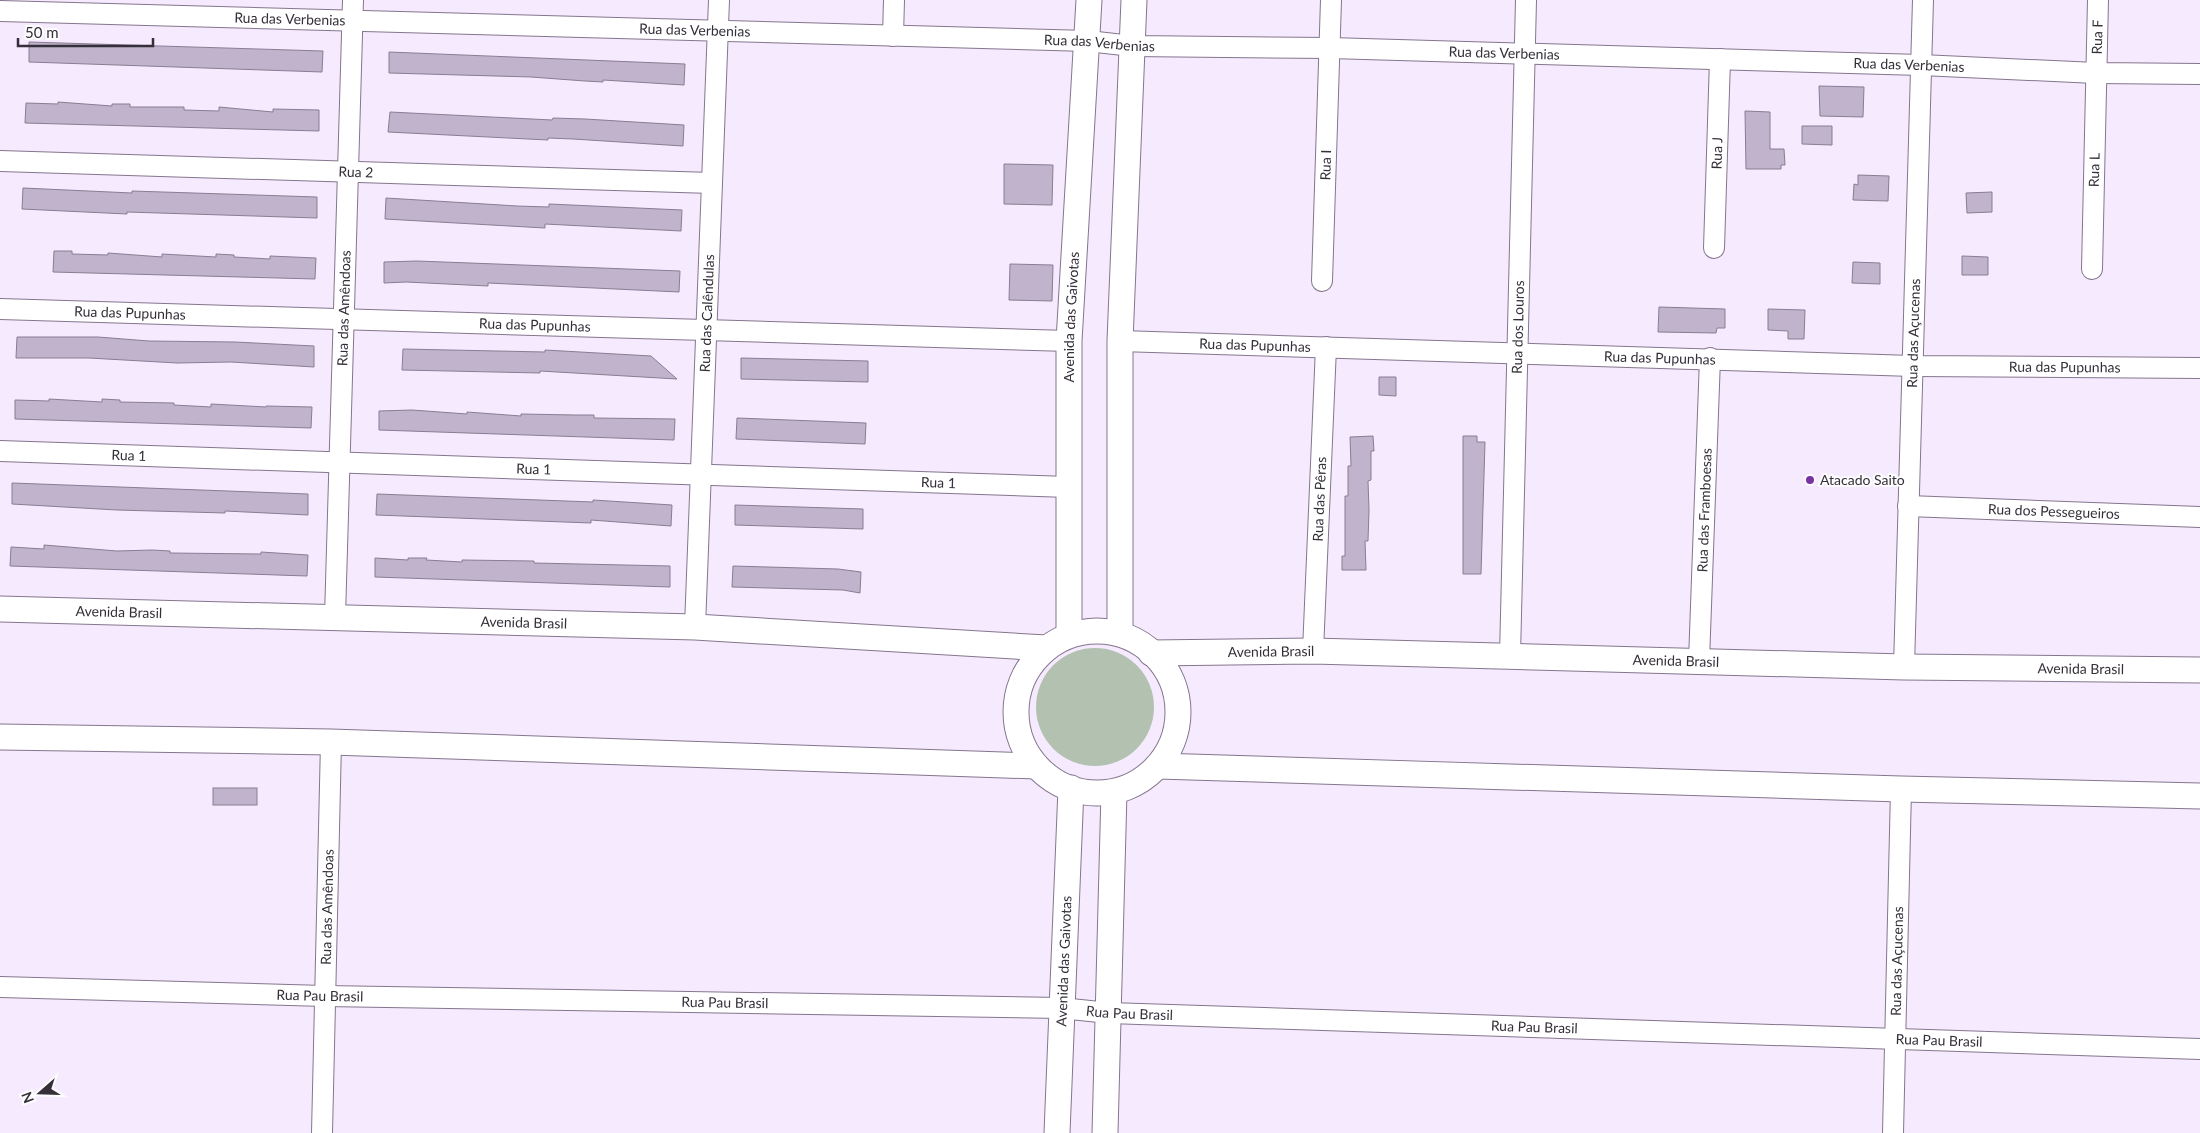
<svg xmlns="http://www.w3.org/2000/svg" width="2200" height="1133" font-family="Lato,sans-serif">
<style>
.green{fill:#b3c2b0}
.building{fill:#c1b3cb;stroke:#8a7c93}
.lines{fill:none;stroke-linecap:round;stroke-linejoin:round}
.minor-casing{stroke:#84768d;stroke-width:22}
.tertiary-casing{stroke:#84768d;stroke-width:27}
.minor{stroke:#fff;stroke-width:20}
.tertiary{stroke:#fff;stroke-width:25}
.poi-dot{fill:#7a31a4;stroke:#fdfdfd;stroke-width:2}
.labels{text-anchor:middle;stroke-width:4;stroke-linejoin:round;paint-order:stroke}
.street-label{font-size:14px;fill:#352f39;stroke:#fdfdfd}
.poi-label{font-size:14px;fill:#352f39;stroke:#fdfdfd;text-anchor:start}
</style>
<rect width="100%" height="100%" fill="#f6eaff"/>
<!-- green -->
<circle class="green" cx="1095" cy="707" r="59"/>
<!-- building -->
<g class="building">
<path d="M 29,42 L 323,51 L 322,72 L 29,62 Z"/>
<path d="M 389,52 L 685,64 L 684,85 L 603,80 L 603,82 L 585,81 L 531,77 L 389,73 Z"/>
<path d="M 1819,86 L 1864,87 L 1863,117 L 1820,116 Z"/>
<path d="M 58,102 L 112,106 L 112,104 L 130,104 L 130,107 L 184,107 L 184,110 L 219,111 L 219,107 L 273,112 L 273,109 L 319,110 L 319,131 L 25,123 L 26,103 L 58,104 Z"/>
<path d="M 1745,111 L 1770,112 L 1770,149 L 1784,149 L 1785,165 L 1781,165 L 1781,169 L 1746,169 Z"/>
<path d="M 390,112 L 552,120 L 553,118 L 585,119 L 684,125 L 683,146 L 573,139 L 548,138 L 548,140 L 388,132 Z"/>
<path d="M 1802,126 L 1832,126 L 1832,145 L 1802,144 Z"/>
<path d="M 1004,164 L 1053,165 L 1052,205 L 1004,204 Z"/>
<path d="M 1858,175 L 1889,176 L 1888,201 L 1853,200 L 1854,184 L 1858,185 Z"/>
<path d="M 23,188 L 132,193 L 132,191 L 317,197 L 317,218 L 127,212 L 127,214 L 22,209 Z"/>
<path d="M 1992,192 L 1992,212 L 1967,213 L 1966,193 Z"/>
<path d="M 386,198 L 517,206 L 549,207 L 549,204 L 682,210 L 681,231 L 545,224 L 545,228 L 527,227 L 385,219 Z"/>
<path d="M 54,251 L 72,251 L 72,254 L 108,255 L 108,253 L 162,257 L 162,254 L 216,257 L 216,254 L 234,255 L 234,257 L 270,259 L 270,256 L 316,258 L 315,279 L 53,272 Z"/>
<path d="M 1962,256 L 1988,257 L 1988,275 L 1962,275 Z"/>
<path d="M 417,261 L 680,271 L 679,292 L 488,283 L 488,286 L 406,282 L 384,283 L 384,262 Z"/>
<path d="M 1853,262 L 1880,263 L 1880,284 L 1852,283 Z"/>
<path d="M 1010,264 L 1053,265 L 1052,301 L 1009,300 Z"/>
<path d="M 1659,307 L 1725,309 L 1725,328 L 1717,328 L 1716,333 L 1658,332 Z"/>
<path d="M 1768,309 L 1805,310 L 1804,339 L 1788,339 L 1788,331 L 1768,330 Z"/>
<path d="M 17,337 L 98,337 L 149,341 L 235,342 L 314,346 L 314,367 L 231,362 L 177,363 L 89,358 L 16,358 Z"/>
<path d="M 403,349 L 545,352 L 545,350 L 651,356 L 677,379 L 540,371 L 540,373 L 402,370 Z"/>
<path d="M 741,358 L 868,361 L 868,382 L 741,379 Z"/>
<path d="M 1379,377 L 1396,377 L 1396,396 L 1379,395 Z"/>
<path d="M 49,399 L 102,402 L 102,399 L 120,400 L 120,402 L 174,403 L 174,405 L 211,407 L 211,404 L 266,407 L 266,406 L 312,407 L 311,428 L 15,419 L 15,400 L 49,401 Z"/>
<path d="M 412,410 L 467,414 L 467,412 L 521,416 L 521,414 L 575,415 L 594,415 L 594,418 L 675,419 L 674,440 L 379,430 L 379,411 Z"/>
<path d="M 737,418 L 866,423 L 865,444 L 736,439 Z"/>
<path d="M 1373,436 L 1374,451 L 1371,451 L 1371,480 L 1368,481 L 1369,510 L 1368,541 L 1365,541 L 1366,570 L 1342,570 L 1342,556 L 1345,556 L 1345,496 L 1348,496 L 1348,466 L 1351,466 L 1350,437 Z"/>
<path d="M 1463,436 L 1477,436 L 1477,442 L 1485,442 L 1481,574 L 1463,574 Z"/>
<path d="M 12,483 L 308,494 L 308,515 L 225,511 L 225,513 L 117,510 L 12,504 Z"/>
<path d="M 377,494 L 593,502 L 593,500 L 672,505 L 671,526 L 591,520 L 591,523 L 376,515 Z"/>
<path d="M 735,505 L 863,509 L 863,529 L 735,525 Z"/>
<path d="M 44,545 L 117,551 L 152,550 L 170,551 L 170,553 L 261,554 L 261,552 L 308,555 L 307,576 L 10,566 L 11,547 L 44,549 Z"/>
<path d="M 375,558 L 408,560 L 408,558 L 427,558 L 426,560 L 462,562 L 462,560 L 534,561 L 534,563 L 670,566 L 670,587 L 375,577 Z"/>
<path d="M 733,566 L 838,569 L 861,572 L 860,593 L 843,590 L 732,587 Z"/>
<rect x="213" y="788" width="44" height="17"/>
</g>
<g class="lines">
<!-- minor casing -->
<g class="minor-casing">
<g id="minor">
<path id="s1" d="M 0,11 L 1088,41 L 1132,46 L 1330,48 L 1921,65 L 2096,73 L 2200,74"/>
<path d="M 893,36 L 894,0"/>
<path id="s2" d="M 0,161 L 712,183"/>
<path id="s3" d="M 1714,248 L 1720,59"/>
<path id="s4" d="M 2092,269 L 2098,0"/>
<path id="s5" d="M 1322,281 L 1331,0"/>
<path id="s6" d="M 0,309 L 1069,341"/>
<path id="s7" d="M 1120,341 L 1913,366 L 2200,368"/>
<path id="s8" d="M 0,451 L 1068,487"/>
<path id="s9" d="M 1908,506 L 2200,517"/>
<path id="s10" d="M 335,617 L 353,0"/>
<path id="s11" d="M 695,627 L 719,0"/>
<path id="s12" d="M 1313,651 L 1326,347"/>
<path id="s13" d="M 1510,656 L 1526,0"/>
<path id="s14" d="M 1699,661 L 1710,358"/>
<path id="s15" d="M 1904,667 L 1923,0"/>
<path id="s16" d="M 0,987 L 325,996 L 1061,1008 L 1109,1013 L 2200,1049"/>
<path id="s17" d="M 322,1133 L 331,742"/>
<path id="s18" d="M 1893,1133 L 1901,789"/>
</g>
</g>
<!-- tertiary casing -->
<g class="tertiary-casing">
<g id="tertiary">
<path id="s19" d="M 0,609 L 695,627 L 1046,648"/>
<circle cx="1097" cy="712" r="81"/>
<path d="M 1120,634 L 1120,341 L 1134,0"/>
<path id="s20" d="M 1069,635 L 1069,341 L 1089,0"/>
<path id="s21" d="M 1151,653 L 1313,651 L 1904,667 L 2200,670"/>
<path d="M 0,737 L 331,742 L 1036,766"/>
<path d="M 1158,766 L 1901,789 L 2200,796"/>
<path id="s22" d="M 1057,1133 L 1071,788"/>
<path d="M 1105,1133 L 1114,792"/>
</g>
</g>
<!-- minor -->
<use href="#minor" class="minor"/>
<!-- tertiary -->
<use href="#tertiary" class="tertiary"/>
</g>
<!-- markers -->
<circle class="poi-dot" cx="1810" cy="480" r="5"/>
<g class="labels">
<!-- street labels -->
<g class="street-label">
<text dy="5" stroke="none"><textPath href="#s1" startOffset="290">Rua das Verbenias</textPath></text>
<text dy="5" stroke="none"><textPath href="#s1" startOffset="695">Rua das Verbenias</textPath></text>
<text dy="5" stroke="none"><textPath href="#s4" startOffset="232">Rua F</textPath></text>
<text dy="5" stroke="none"><textPath href="#s1" startOffset="1100">Rua das Verbenias</textPath></text>
<text dy="5" stroke="none"><textPath href="#s1" startOffset="1505">Rua das Verbenias</textPath></text>
<text dy="5" stroke="none"><textPath href="#s1" startOffset="1910">Rua das Verbenias</textPath></text>
<text dy="5" stroke="none"><textPath href="#s3" startOffset="95">Rua J</textPath></text>
<text dy="5" stroke="none"><textPath href="#s5" startOffset="116">Rua I</textPath></text>
<text dy="5" stroke="none"><textPath href="#s4" startOffset="99">Rua L</textPath></text>
<text dy="5" stroke="none"><textPath href="#s2" startOffset="356">Rua 2</textPath></text>
<text dy="5" stroke="none"><textPath href="#s10" startOffset="309">Rua das Amêndoas</textPath></text>
<text dy="5" stroke="none"><textPath href="#s6" startOffset="130">Rua das Pupunhas</textPath></text>
<text dy="5" stroke="none"><textPath href="#s11" startOffset="314">Rua das Calêndulas</textPath></text>
<text dy="5" stroke="none"><textPath href="#s20" startOffset="318">Avenida das Gaivotas</textPath></text>
<text dy="5" stroke="none"><textPath href="#s6" startOffset="535">Rua das Pupunhas</textPath></text>
<text dy="5" stroke="none"><textPath href="#s13" startOffset="329">Rua dos Louros</textPath></text>
<text dy="5" stroke="none"><textPath href="#s15" startOffset="334">Rua das Açucenas</textPath></text>
<text dy="5" stroke="none"><textPath href="#s7" startOffset="135">Rua das Pupunhas</textPath></text>
<text dy="5" stroke="none"><textPath href="#s7" startOffset="540">Rua das Pupunhas</textPath></text>
<text dy="5" stroke="none"><textPath href="#s7" startOffset="945">Rua das Pupunhas</textPath></text>
<text dy="5" stroke="none"><textPath href="#s8" startOffset="129">Rua 1</textPath></text>
<text dy="5" stroke="none"><textPath href="#s8" startOffset="534">Rua 1</textPath></text>
<text dy="5" stroke="none"><textPath href="#s8" startOffset="939">Rua 1</textPath></text>
<text dy="5" stroke="none"><textPath href="#s12" startOffset="152">Rua das Pêras</textPath></text>
<text dy="5" stroke="none"><textPath href="#s14" startOffset="151">Rua das Framboesas</textPath></text>
<text dy="5" stroke="none"><textPath href="#s9" startOffset="146">Rua dos Pessegueiros</textPath></text>
<text dy="5" stroke="none"><textPath href="#s19" startOffset="119">Avenida Brasil</textPath></text>
<text dy="5" stroke="none"><textPath href="#s19" startOffset="524">Avenida Brasil</textPath></text>
<text dy="5" stroke="none"><textPath href="#s21" startOffset="120">Avenida Brasil</textPath></text>
<text dy="5" stroke="none"><textPath href="#s21" startOffset="525">Avenida Brasil</textPath></text>
<text dy="5" stroke="none"><textPath href="#s21" startOffset="930">Avenida Brasil</textPath></text>
<text dy="5" stroke="none"><textPath href="#s17" startOffset="226">Rua das Amêndoas</textPath></text>
<text dy="5" stroke="none"><textPath href="#s22" startOffset="172">Avenida das Gaivotas</textPath></text>
<text dy="5" stroke="none"><textPath href="#s18" startOffset="172">Rua das Açucenas</textPath></text>
<text dy="5" stroke="none"><textPath href="#s16" startOffset="320">Rua Pau Brasil</textPath></text>
<text dy="5" stroke="none"><textPath href="#s16" startOffset="725">Rua Pau Brasil</textPath></text>
<text dy="5" stroke="none"><textPath href="#s16" startOffset="1130">Rua Pau Brasil</textPath></text>
<text dy="5" stroke="none"><textPath href="#s16" startOffset="1535">Rua Pau Brasil</textPath></text>
<text dy="5" stroke="none"><textPath href="#s16" startOffset="1940">Rua Pau Brasil</textPath></text>
</g>
<!-- poi labels -->
<g class="poi-label">
<text x="1820" y="485">Atacado Saito</text>
</g>
</g>
<!-- north arrow -->
<g transform="translate(40 1093) rotate(250)" stroke="#fdfdfd" stroke-width="4" paint-order="stroke">
<path d="M0-4L9 19L0 12L-9 19Z" fill="#352f39"/>
<text y="-8" font-size="14" font-weight="bold" text-anchor="middle" fill="#352f39">N</text>
</g>
<!-- scale -->
<path d="M18 38v8h135v-8" fill="none" stroke="#352f39" stroke-width="2.5"/>
<text x="25" y="38" font-size="15" fill="#352f39" stroke="#fdfdfd" stroke-width="4" paint-order="stroke">50 m</text>
</svg>
